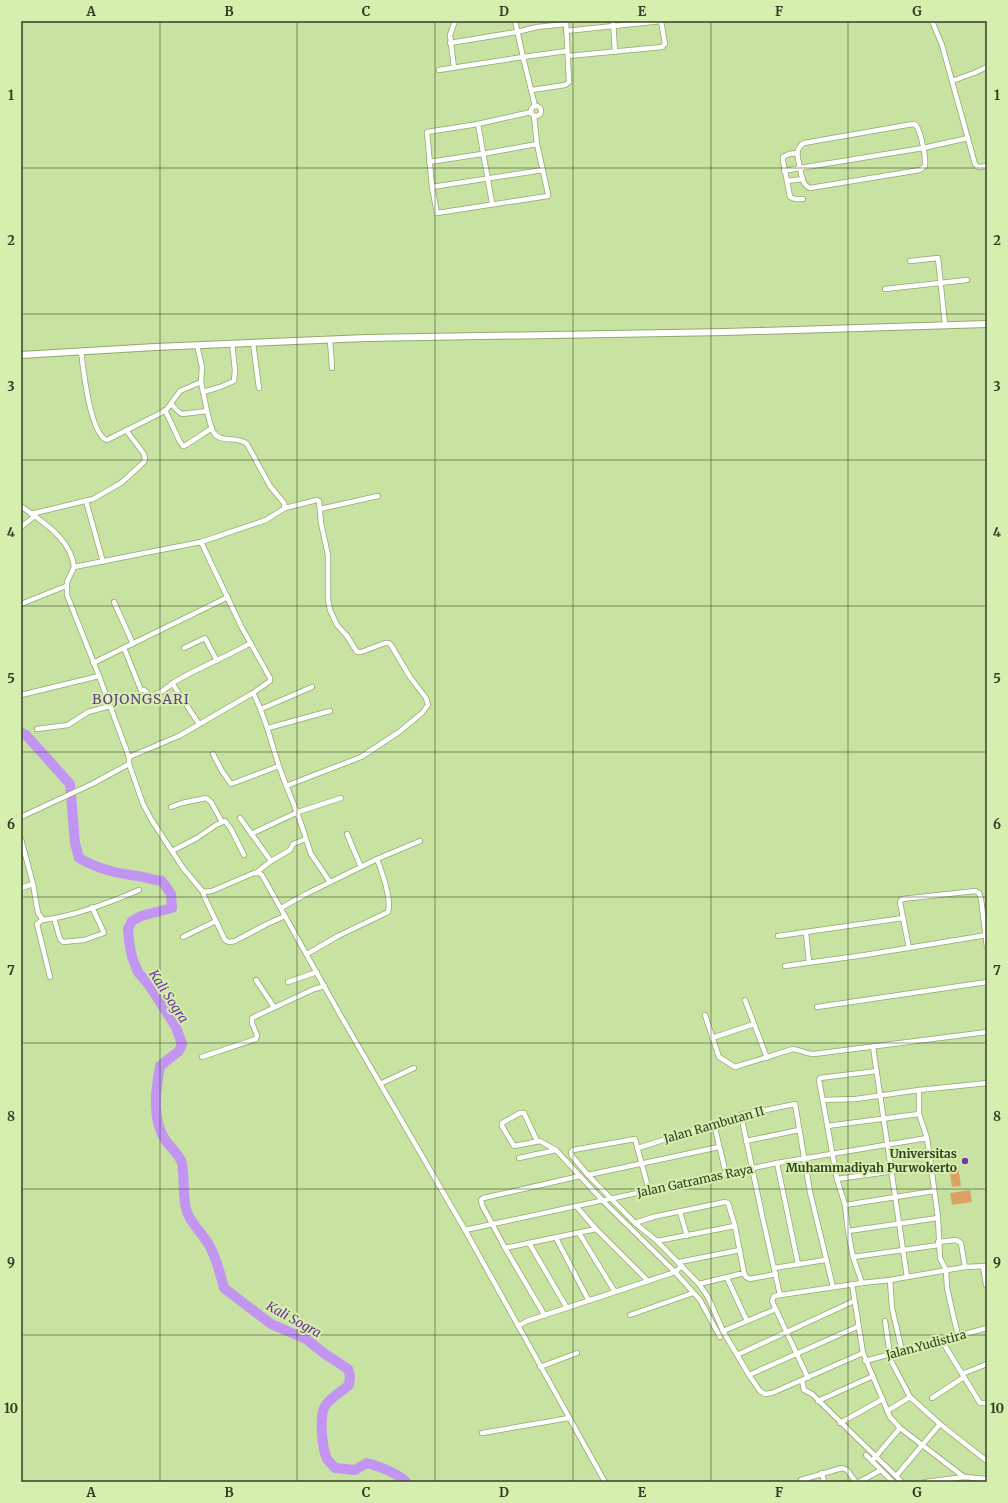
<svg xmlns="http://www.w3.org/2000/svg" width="1008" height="1503" font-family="Merriweather,serif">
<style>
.green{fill:#dca164}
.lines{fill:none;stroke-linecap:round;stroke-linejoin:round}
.river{stroke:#c395f2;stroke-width:10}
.minor-casing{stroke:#91aa6c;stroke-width:6}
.tertiary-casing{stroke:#91aa6c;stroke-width:8}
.minor{stroke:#fff;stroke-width:4.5}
.tertiary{stroke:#fff;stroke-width:6}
.grid{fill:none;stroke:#333e24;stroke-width:1;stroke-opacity:0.55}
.poi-dot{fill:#7736aa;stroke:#d5efae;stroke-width:1.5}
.labels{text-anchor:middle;stroke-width:4;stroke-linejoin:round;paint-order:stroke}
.street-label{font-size:12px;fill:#333e24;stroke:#d5efae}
.poi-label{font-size:12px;font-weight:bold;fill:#333e24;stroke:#d5efae;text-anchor:end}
.water-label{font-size:13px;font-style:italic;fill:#6d319d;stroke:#d5efae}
.quarter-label{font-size:14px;letter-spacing:1px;fill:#61427e;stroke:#d5efae}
.neatline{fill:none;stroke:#333e24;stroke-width:1.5}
.grid-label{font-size:13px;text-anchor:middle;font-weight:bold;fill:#333e24}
</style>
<rect width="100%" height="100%" fill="#c8e2a1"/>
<!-- green -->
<g class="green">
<path d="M 958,1166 L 961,1186 L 952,1187 L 949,1168 Z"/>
<path d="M 970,1190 L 972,1202 L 952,1205 L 950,1193 Z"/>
</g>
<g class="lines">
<!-- river -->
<path class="river" d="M 21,733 L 26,735 L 70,784 L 75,843 L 79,858 C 98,869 116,873 137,876 C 146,877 153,880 162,881 L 171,894 L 172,908 L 141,916 L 132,921 L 128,929 L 129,941 L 132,957 L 138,972 L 149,985 L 176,1027 L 182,1044 L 179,1051 L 160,1066 C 156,1089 151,1120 166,1141 C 171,1148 179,1154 182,1163 C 185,1178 182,1198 187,1212 C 192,1225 202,1233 209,1245 C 217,1259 220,1273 224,1288 L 271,1324 L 306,1339 L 325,1354 L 348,1369 L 350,1376 L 349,1385 C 341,1392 330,1398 325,1406 C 319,1416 322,1448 327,1459 C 329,1462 333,1465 335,1468 L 355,1470 L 367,1463 C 381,1467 396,1472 406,1482"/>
<!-- minor casing -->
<g class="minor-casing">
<g id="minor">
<path d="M 613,21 L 615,52"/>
<path d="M 932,21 L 942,45 L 975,164 L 978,167 L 987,166"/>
<path d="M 566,31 L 661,21"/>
<path d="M 450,43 L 517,32 L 537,27 L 566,24"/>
<path d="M 568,56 L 662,47 L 665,44 L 661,21"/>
<path d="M 454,68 L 450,35 L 455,21"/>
<path d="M 439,70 L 523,57 L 515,21"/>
<path d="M 952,81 L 974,73 L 987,67"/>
<path d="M 532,90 L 565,85 L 569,82 L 566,21"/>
<path d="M 535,106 L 523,57 L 567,51"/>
<circle cx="536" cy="111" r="5"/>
<path d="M 531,112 L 478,124 L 427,132 L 432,187 L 437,213 L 548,196 L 548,194 L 537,144 L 534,116"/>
<path d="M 478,124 L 492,203"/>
<path d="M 429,162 L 482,154 L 537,144"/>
<path d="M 784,171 L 800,168 C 802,176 802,185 810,188 L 920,170 L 925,166 C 926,156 921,133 916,125 L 913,124 L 804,143 C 794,149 798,158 800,168 L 923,148 L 968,138"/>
<path d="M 803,179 L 787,181 L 790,197 L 795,199 L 803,199"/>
<path d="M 787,181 L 783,161 L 783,157 L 789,154 L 797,153"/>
<path d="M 432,187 L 543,170"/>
<path d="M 910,261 L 938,258 L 945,325"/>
<path d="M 885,289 L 967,280"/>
<path d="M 330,340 L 332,368"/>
<path d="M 253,343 L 259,388"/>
<path d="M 81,351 C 83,367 90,435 107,440 L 161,413 L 167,409 L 180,391 L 201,382 L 202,367 L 197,345"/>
<path d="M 201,382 L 207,411"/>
<path d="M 203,392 L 220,387 L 234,381 L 235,370 L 232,343"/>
<path d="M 165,410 L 180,442 L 183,446 L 186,445 L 212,428"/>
<path d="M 86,501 L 103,562"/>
<path d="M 21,506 C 42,522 71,538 74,567 L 67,582 L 67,595 L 99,676 L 129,757 L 129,764 L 143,804 L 151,819 L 183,868 L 203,892 L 212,891 L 254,873 L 259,873 L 262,875 L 342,1018 L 465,1230 L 605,1482"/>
<path d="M 285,508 L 317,500 L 319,501 L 321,523 L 328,555 L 328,599 L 330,610 L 337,625 L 347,636 L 357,652 L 361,652 L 385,643 L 389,643 L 391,645 L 410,677 L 426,698 L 428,705 L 422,713 L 399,732 L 361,757 L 286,786"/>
<path d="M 320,509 L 378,496"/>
<path d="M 31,514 L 93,499 L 121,483 L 143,463 L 145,460 L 144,454 L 126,430"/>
<path d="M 21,527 L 35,516"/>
<path d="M 74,567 L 201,542 L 266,520 L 285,508 L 284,503 L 270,486 L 247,444 C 238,436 220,443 214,433 C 210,426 209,418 207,411 L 182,414 L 179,412 L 171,404"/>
<path d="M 114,602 L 133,644"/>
<path d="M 21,604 L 66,586"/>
<path d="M 124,648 L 141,690"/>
<path d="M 184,648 L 205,638 L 217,661"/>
<path d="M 93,663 L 228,597"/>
<path d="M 172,683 L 199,724"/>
<path d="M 144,690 L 150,696 C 159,696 168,686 176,681 C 200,667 226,657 251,643"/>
<path d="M 253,693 C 266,717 271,743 280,769 C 288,792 299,814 306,839 L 293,844 L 290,850 L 271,861 L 256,873"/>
<path d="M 21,695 L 99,676"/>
<path d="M 261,709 L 312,687"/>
<path d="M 268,728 L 330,711"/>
<path d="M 37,729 L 68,725 L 88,712 L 110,706"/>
<path d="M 213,754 L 222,771 L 231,784 L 279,766"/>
<path d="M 129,757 L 179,736 L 253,693 L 270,681 L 270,678 L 241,626 L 201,542"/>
<path d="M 171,807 L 182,803 L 206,798 L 211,802 L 222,822"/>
<path d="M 21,817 L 92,784 L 129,764"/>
<path d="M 240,818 L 271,861"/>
<path d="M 251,834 L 298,812 L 341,798"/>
<path d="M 347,834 L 361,867"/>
<path d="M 21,839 L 33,884 L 21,888"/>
<path d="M 306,839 L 311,854 L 330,882"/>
<path d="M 172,851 L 197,838 L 216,825 L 225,821 L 231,829 L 244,855"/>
<path d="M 377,859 L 420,841"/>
<path d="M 33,884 L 38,913 L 43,920 C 75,916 109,903 139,890"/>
<path d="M 203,892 L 204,896 L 225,940 L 229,942 L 235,941 L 267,924 L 285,916"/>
<path d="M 281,908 L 306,894 L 377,859 C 382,872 392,899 388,912 L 338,936 L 307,954"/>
<path d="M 54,918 L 60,939 L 63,942 L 84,940 L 104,933 L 92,907"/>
<path d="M 903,918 L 909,948"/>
<path d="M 42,920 L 37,924 L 50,977"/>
<path d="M 806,933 L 809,962"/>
<path d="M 778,936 L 903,918 L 900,902 L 902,899 L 975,891 L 979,893 L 981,899 L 987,947"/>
<path d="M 183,937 L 216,921"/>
<path d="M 785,966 L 865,955 L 987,935"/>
<path d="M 256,980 L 274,1007"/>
<path d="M 288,982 L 317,972"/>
<path d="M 745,1000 L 767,1058"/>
<path d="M 817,1007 L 987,982"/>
<path d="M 705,1015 L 719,1057 L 735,1067 L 793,1049 C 801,1050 806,1054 814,1054 L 987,1032"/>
<path d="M 712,1038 L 754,1024"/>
<path d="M 873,1047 L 907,1277"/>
<path d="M 202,1057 L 256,1039 L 257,1035 L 252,1023 L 252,1018 L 314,989 L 325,986"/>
<path d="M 380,1084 L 414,1068"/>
<path d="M 919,1090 L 919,1114 L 927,1138 L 931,1166 L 938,1218 L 940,1258 L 946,1270 L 947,1288 L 958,1336"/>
<path d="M 823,1100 L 856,1099 L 919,1090 L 987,1083"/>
<path d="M 741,1115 L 762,1215 L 780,1295"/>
<path d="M 714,1124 L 726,1174"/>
<path d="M 827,1126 L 919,1114"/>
<path d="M 537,1141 L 524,1113 L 520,1113 L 502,1123 L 502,1126 L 514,1146 L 540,1141 L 556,1150 L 603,1201 L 675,1272 L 700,1300 L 720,1337"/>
<path d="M 746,1141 L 799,1130"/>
<path d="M 638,1148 L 741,1115 L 795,1104 L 810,1192 L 833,1287"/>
<path d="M 519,1158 L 556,1150"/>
<path d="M 777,1163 L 798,1264"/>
<path d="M 588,1175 L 719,1147"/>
<path d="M 837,1179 L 931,1166"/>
<path d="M 649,1191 L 635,1139 L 573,1150 L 571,1152 L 572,1156 L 588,1175 L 635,1223 L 657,1241 L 699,1284 L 708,1297 L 723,1331 L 749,1375 L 760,1391 L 765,1394 L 772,1393 L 863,1353"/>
<path d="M 845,1205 L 934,1191"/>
<path d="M 576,1206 L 596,1229 L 648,1281"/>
<path d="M 680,1212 L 687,1236"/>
<path d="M 635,1223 L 653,1217 L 725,1202 L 728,1203 L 735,1226 L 744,1273 L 699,1284"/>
<path d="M 465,1230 L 777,1163 L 927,1138"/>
<path d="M 848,1231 L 938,1218"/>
<path d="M 579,1233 L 615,1292"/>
<path d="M 556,1238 L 589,1301"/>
<path d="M 657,1241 L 735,1226"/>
<path d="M 938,1242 L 956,1240 L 961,1243 L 965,1267"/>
<path d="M 529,1243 L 567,1308"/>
<path d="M 505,1248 L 596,1229"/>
<path d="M 853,1257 L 939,1245"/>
<path d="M 679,1262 L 740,1250"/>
<path d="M 983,1266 L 986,1285"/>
<path d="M 774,1268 L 825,1260"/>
<path d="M 744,1273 L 746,1277 L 750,1279 L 776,1274"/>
<path d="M 727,1278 L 747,1321"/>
<path d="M 890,1280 L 892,1308 L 902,1351"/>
<path d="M 862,1283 L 853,1257 L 848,1231 L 845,1205 L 837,1179 L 819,1080 L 820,1078 L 877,1071"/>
<path d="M 852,1284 L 863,1353 L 890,1417 L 900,1428 L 964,1477"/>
<path d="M 630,1315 L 693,1293"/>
<path d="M 545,1316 L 505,1248 L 482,1205 L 481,1200 L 483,1198 L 488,1197 L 580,1176"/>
<path d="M 885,1321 L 890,1355"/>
<path d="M 518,1326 L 527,1321 L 675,1272 L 682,1266"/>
<path d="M 723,1331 L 776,1309"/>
<path d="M 942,1341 L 980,1403 L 987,1403"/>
<path d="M 737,1355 L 854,1301"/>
<path d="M 888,1355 L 910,1397 L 940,1424 L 987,1461"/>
<path d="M 865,1361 L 987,1328"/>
<path d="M 540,1367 L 577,1353"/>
<path d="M 962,1374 L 987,1364"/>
<path d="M 749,1375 L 859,1326"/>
<path d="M 808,1378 L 772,1301 L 774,1296 L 862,1283 L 890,1280 L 965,1267 L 987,1266"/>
<path d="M 802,1380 L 804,1390 L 812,1394 L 902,1482"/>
<path d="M 932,1398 L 964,1377"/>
<path d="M 818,1401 L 873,1376"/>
<path d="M 887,1411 L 910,1397"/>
<path d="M 840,1423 L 883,1399"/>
<path d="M 482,1433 L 569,1418"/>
<path d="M 866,1455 L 893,1482"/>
<path d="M 872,1461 L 900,1428"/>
<path d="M 822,1473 L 824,1482"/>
<path d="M 897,1475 L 940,1424"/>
<path d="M 801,1480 L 842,1468 L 847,1470 L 856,1482"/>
<path d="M 859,1482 L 881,1470"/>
<path d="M 925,1482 L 964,1477 L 987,1479"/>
</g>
</g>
<!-- tertiary casing -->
<g class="tertiary-casing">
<path id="tertiary" d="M 21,355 L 155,347 L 366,338 L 726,332 L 987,324"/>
</g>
<!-- minor -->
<use href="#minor" class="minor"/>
<!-- tertiary -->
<use href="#tertiary" class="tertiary"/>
</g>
<!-- grid -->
<path class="grid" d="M 160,21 L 160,1482M 297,21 L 297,1482M 435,21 L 435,1482M 573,21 L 573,1482M 711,21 L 711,1482M 848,21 L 848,1482M 21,168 L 987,168M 21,314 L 987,314M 21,460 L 987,460M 21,606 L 987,606M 21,752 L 987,752M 21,897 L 987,897M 21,1043 L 987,1043M 21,1189 L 987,1189M 21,1335 L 987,1335"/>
<!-- markers -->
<circle class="poi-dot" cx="965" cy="1161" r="4"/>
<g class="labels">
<!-- street labels -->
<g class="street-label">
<text transform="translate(714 1125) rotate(-16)" y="4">Jalan Rambutan II</text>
<text transform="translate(695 1181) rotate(-12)" y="4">Jalan Gatramas Raya</text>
<text transform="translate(926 1345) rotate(-15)" y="4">Jalan.Yudistira</text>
</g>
<!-- poi labels -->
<g class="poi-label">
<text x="957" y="1158">Universitas<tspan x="957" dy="14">Muhammadiyah Purwokerto</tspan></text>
</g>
<!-- water labels -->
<g class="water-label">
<text transform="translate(169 996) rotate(57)" y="5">Kali Sogra</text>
<text transform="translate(294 1319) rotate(29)" y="5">Kali Sogra</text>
</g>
<!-- quarter labels -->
<g class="quarter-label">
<text x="141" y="704">BOJONGSARI</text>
</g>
</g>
<!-- border -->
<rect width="1008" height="1503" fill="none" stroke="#d5efae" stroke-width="44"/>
<rect x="22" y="22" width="964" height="1459" class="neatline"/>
<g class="grid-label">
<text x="91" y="16">A</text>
<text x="229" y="16">B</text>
<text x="366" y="16">C</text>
<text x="504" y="16">D</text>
<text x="642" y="16">E</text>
<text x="779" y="16">F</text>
<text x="917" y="16">G</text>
<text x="11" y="100">1</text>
<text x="997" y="100">1</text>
<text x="11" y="245">2</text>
<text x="997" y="245">2</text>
<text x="11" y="391">3</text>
<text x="997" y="391">3</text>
<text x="11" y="537">4</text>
<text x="997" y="537">4</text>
<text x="11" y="683">5</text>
<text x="997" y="683">5</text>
<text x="11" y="829">6</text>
<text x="997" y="829">6</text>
<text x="11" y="975">7</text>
<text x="997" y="975">7</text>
<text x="11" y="1121">8</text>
<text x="997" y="1121">8</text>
<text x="11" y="1267">9</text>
<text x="997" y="1267">9</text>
<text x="11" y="1413">10</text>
<text x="997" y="1413">10</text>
<text x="91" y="1497">A</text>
<text x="229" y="1497">B</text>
<text x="366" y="1497">C</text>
<text x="504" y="1497">D</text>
<text x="642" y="1497">E</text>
<text x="779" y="1497">F</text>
<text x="917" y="1497">G</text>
</g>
</svg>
